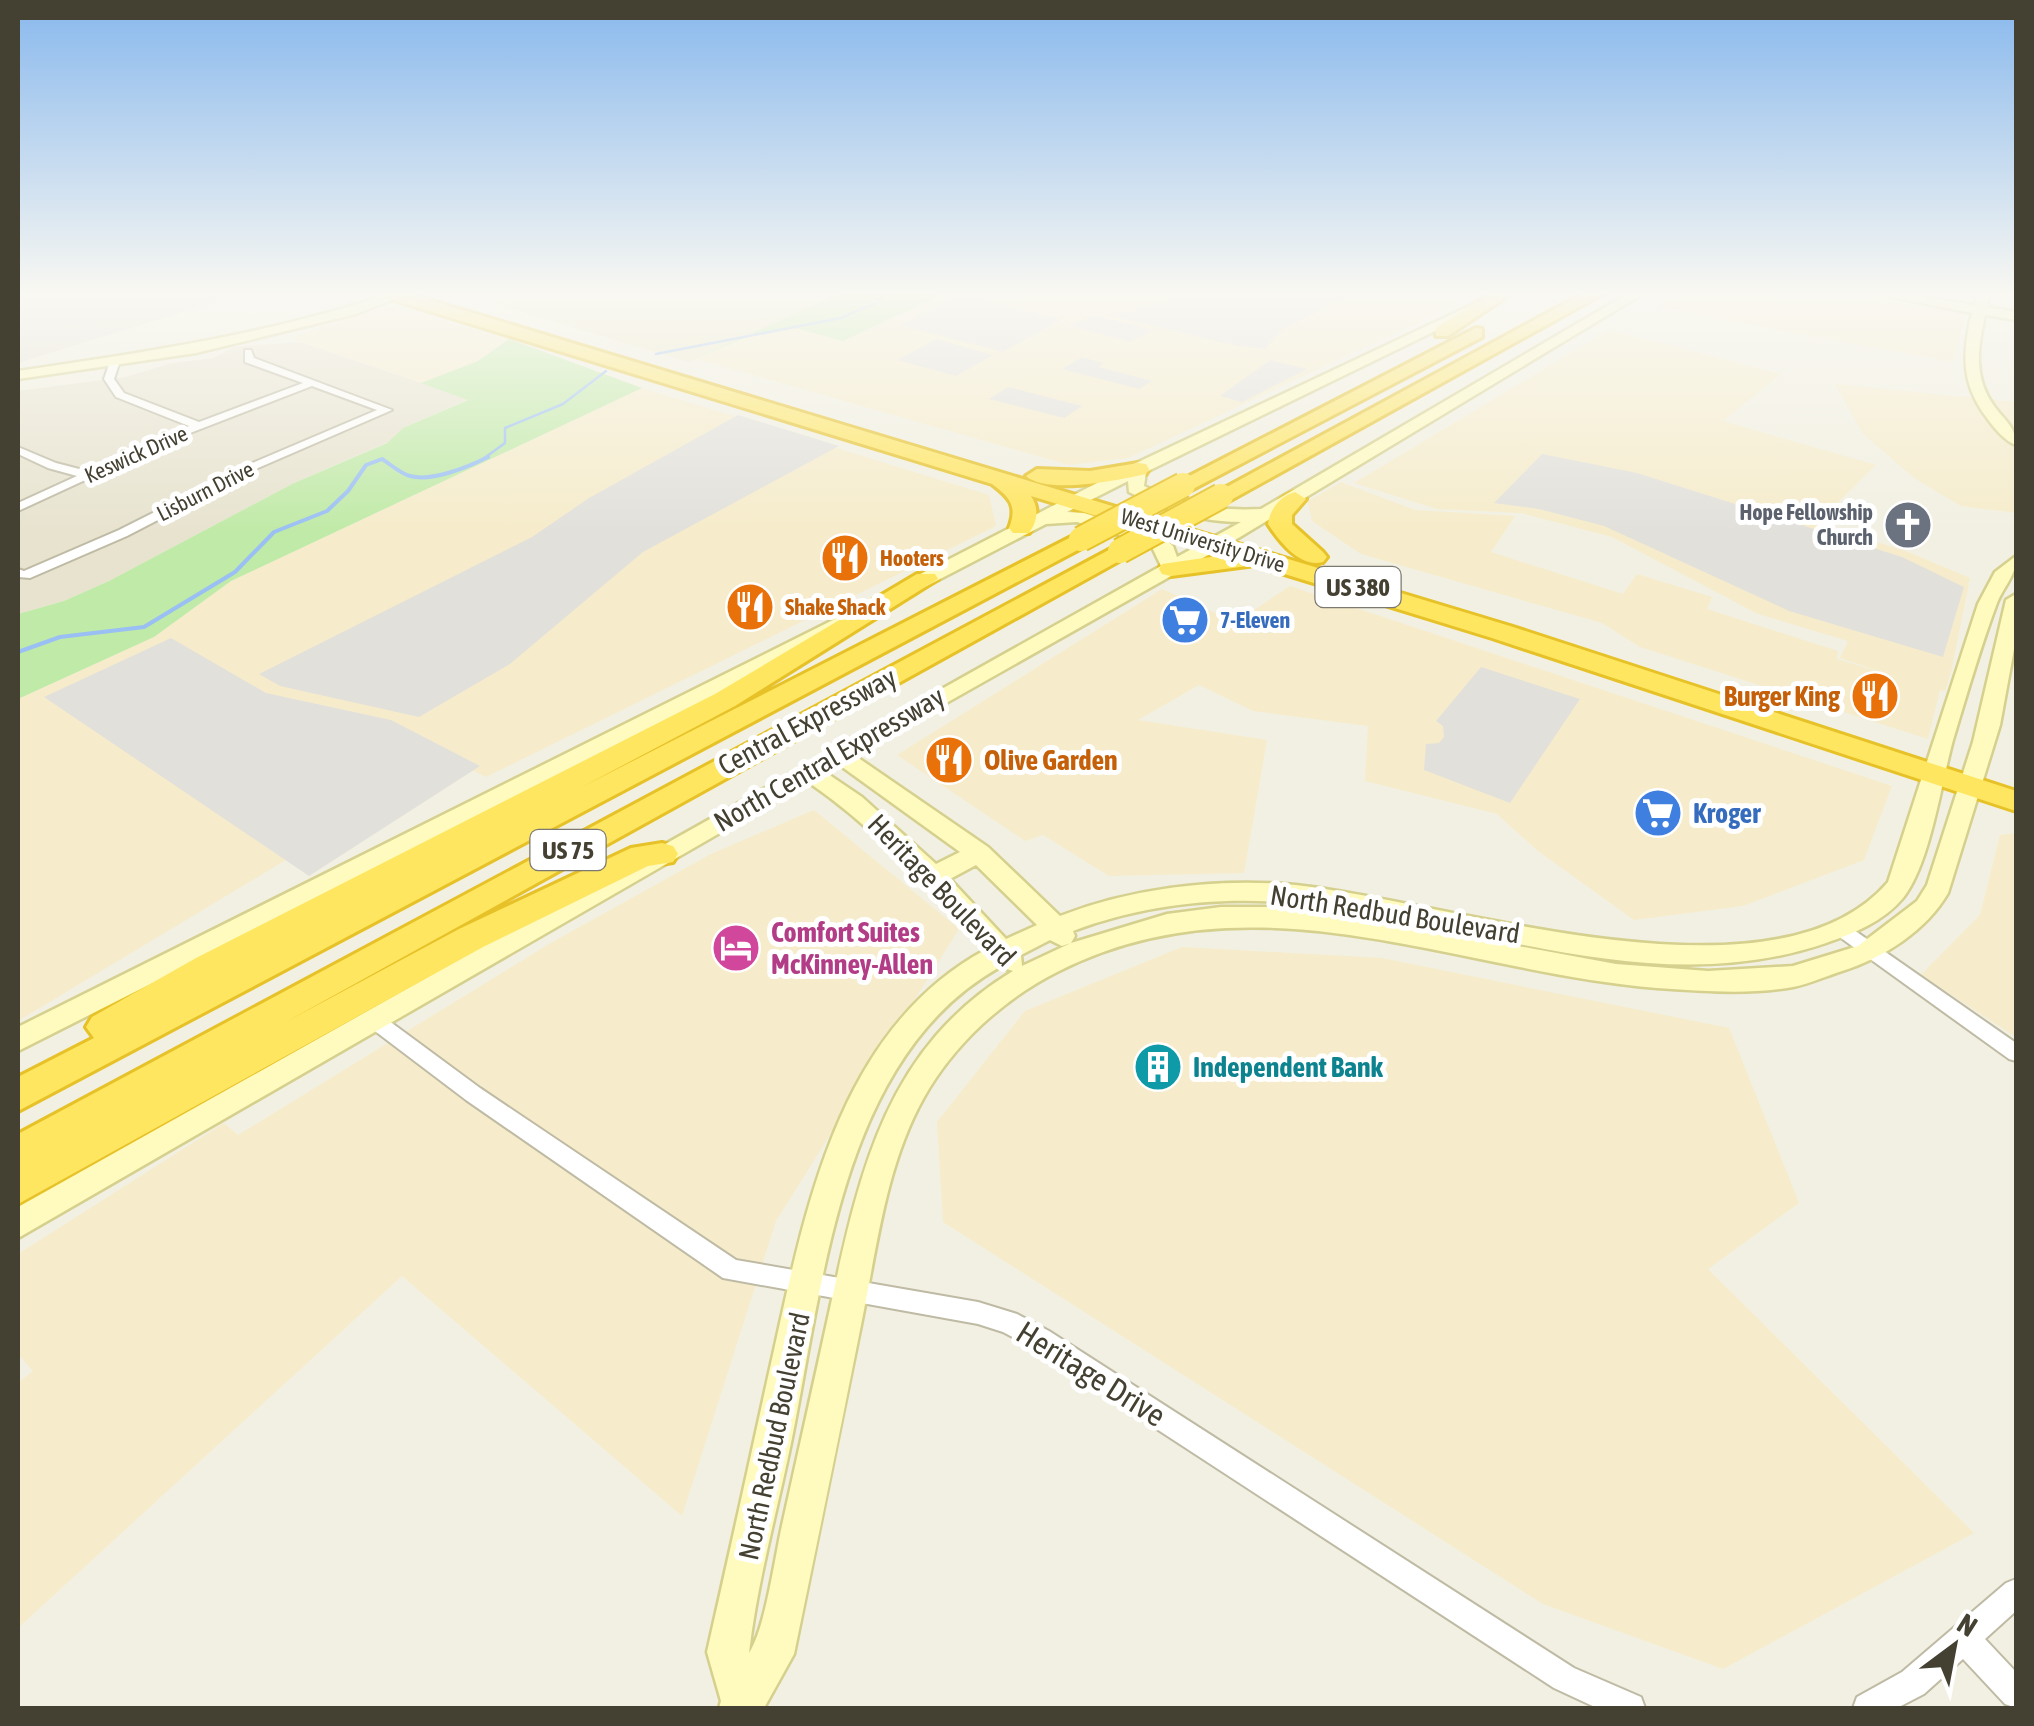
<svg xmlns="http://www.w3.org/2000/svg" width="2034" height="1726" font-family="'Asap Condensed',sans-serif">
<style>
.residential{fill:#e7e3cf}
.commercial{fill:#f6eccb}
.industrial{fill:#e4e0d7}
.education{fill:#ede9cb}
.green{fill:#c0eaa7}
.parking{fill:#e2e0db}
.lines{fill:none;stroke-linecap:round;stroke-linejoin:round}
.stream-far1{stroke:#99bff4;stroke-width:2.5}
.stream{stroke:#99bff4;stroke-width:4}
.street-casing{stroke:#bebaa4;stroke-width:4}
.secondary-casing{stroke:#d5d08e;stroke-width:5}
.highway-casing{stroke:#e6c228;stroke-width:6}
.street{fill:#fff;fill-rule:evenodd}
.secondary{fill:#fffbbf;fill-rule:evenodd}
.highway{fill:#ffe660;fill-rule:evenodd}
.highway-bridge-casing{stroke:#e6c228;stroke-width:28;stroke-linecap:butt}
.highway-bridge{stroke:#ffe660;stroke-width:24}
.labels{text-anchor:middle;stroke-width:10;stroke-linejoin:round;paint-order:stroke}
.far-street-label{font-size:22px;fill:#444032;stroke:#fff}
.far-worship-label{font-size:22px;font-weight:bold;fill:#5b616d;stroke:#fff;text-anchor:end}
.far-food-label{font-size:22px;font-weight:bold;fill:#c56008;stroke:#fff;text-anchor:start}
.far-shop-label{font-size:22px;font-weight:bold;fill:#366cbe;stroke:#fff;text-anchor:start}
.shield{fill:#fff;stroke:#7c7970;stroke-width:2.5}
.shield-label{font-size:25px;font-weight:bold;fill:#444032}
.food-label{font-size:28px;font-weight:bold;fill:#c56008;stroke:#fff;text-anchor:end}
.street-label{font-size:28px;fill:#444032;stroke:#fff}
.shop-label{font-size:28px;font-weight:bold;fill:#366cbe;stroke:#fff;text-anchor:start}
.hotel-label{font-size:28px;font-weight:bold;fill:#b23c85;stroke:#fff;text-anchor:start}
.culture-label{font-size:28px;font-weight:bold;fill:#0d838f;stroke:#fff;text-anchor:start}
.near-street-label{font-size:32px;fill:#444032;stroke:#fff}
</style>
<rect width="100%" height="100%" fill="#f2f0e2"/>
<!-- residential -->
<path class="residential" d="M 300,342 L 469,399 L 403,428 L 388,442 L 292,484 L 109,581 L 64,601 L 18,614 L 18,391 L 126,377 L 172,363 L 214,358 L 234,347 Z"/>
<!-- commercial -->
<g class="commercial">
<path d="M 948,292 L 1483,292 L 1128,458 L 1069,465 L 697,359 L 749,336 L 795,328 L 843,341 Z"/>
<path d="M 1680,292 L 1834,292 L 1966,314 L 1953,362 L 1657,307 Z"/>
<path d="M 397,306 L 509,339 L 478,361 L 421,383 L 290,338 L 371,311 Z"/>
<path d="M 1609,330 L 1781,374 L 1723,421 L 1876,465 L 1817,523 L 1908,552 L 1970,578 L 1951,672 L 1945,691 L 1940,690 L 1928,739 L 1640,647 L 1602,623 L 1361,554 L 1312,521 L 1308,501 L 1341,482 L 1415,510 L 1515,516 L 1491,552 L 1623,594 L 1637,574 L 1712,597 L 1707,609 L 1838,651 L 1837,659 L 1900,678 L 1840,658 L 1848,641 L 1758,614 L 1612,537 L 1521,513 L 1437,509 L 1354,483 Z"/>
<path d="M 1835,384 L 2016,402 L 2016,513 L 1961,506 L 1914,478 L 1863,434 Z"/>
<path d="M 642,388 L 989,495 L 996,526 L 486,777 L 472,770 L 291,857 L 18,1021 L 18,699 L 154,637 L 231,581 Z"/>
<path d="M 1290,586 L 1892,786 L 1864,860 L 1743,906 L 1634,920 L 1538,851 L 1497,814 L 1365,781 L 1368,726 L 1253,711 L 1199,685 L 1138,720 L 1267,740 L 1244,873 L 1109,876 L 1043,835 L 1025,841 L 897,755 L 1162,589 L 1236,622 Z"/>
<path d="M 814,810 L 959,929 L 776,1221 L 682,1516 L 402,1276 L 18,1628 L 18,1383 L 33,1371 L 18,1354 L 18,1254 L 224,1123 L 238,1135 L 549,944 L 711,854 Z"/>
<path d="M 2016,833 L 2016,1037 L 1921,975 L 1980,915 L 2000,835 Z"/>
<path d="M 1182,947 L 1382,958 L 1729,1028 L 1799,1203 L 1708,1269 L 1974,1533 L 1723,1669 L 1543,1604 L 943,1222 L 937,1122 L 1025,1011 Z"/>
</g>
<!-- industrial -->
<path class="industrial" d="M 18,292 L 248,292 L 18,363 Z"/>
<!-- education -->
<path class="education" d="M 456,292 L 843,292 L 688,362 Z"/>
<!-- green -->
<g class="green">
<path d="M 843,292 L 948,292 L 843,341 L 795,328 L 749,336 L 688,362 Z"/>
<path d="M 509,339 L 642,388 L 231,581 L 154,637 L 18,699 L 18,614 L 64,601 L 109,581 L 292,484 L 387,443 L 403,428 L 468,400 L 421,383 L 478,361 Z"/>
</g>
<!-- parking -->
<g class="parking">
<path d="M 18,292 L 180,292 L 21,341 L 18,339 Z"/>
<path d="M 1187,292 L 1356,292 L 1282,330 L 1265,349 L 1237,346 L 1108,315 L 1160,304 Z"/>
<path d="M 961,295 L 1054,318 L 1061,320 L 1003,352 L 899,325 Z"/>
<path d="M 1096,316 L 1153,330 L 1130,342 L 1067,325 Z"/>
<path d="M 936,339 L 993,355 L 956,376 L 897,360 Z"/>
<path d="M 1082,357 L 1103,363 L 1099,367 L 1152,381 L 1139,389 L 1062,369 Z"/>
<path d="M 1270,360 L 1307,369 L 1242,402 L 1220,396 Z"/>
<path d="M 1008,387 L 1082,406 L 1064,418 L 989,399 Z"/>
<path d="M 738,415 L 839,446 L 643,552 L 510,664 L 419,717 L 280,686 L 259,674 L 532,537 L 589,498 Z"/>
<path d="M 1542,454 L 1637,473 L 1767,514 L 1902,557 L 1964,587 L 1943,657 L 1789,611 L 1604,526 L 1539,509 L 1494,503 Z"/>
<path d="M 171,638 L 266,693 L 391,720 L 480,766 L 309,876 L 44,697 Z"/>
<path d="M 1481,667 L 1580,699 L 1510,803 L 1424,770 L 1426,744 L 1439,743 L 1444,737 L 1443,726 L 1436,721 Z"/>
</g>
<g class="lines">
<!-- stream-far1 -->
<g class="stream-far1">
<path d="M 656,354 L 841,318 L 880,301 L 881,292"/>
<path d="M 483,459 L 505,443 L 505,428 L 563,404 L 606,371"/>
</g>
<!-- stream -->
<path class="stream" d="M 18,652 L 60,637 L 144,627 L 235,572 L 274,532 L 327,511 L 348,491 L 366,465 L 382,459 C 390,464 401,474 410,476 C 432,482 468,467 488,457"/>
<!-- street casing -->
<g class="street-casing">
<g id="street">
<path d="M 245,350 L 251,350 L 254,358 L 392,410 L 258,468 L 127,536 L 30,578 L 18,577 L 18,569 L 24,571 L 119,530 L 250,464 L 377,410 L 312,386 L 172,440 L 18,511 L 18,503 L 77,476 L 48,468 L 18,454 L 18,447 L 56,463 L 87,471 L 189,426 L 116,397 L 104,379 L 111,359 L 120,361 L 114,379 L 124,393 L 199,422 L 303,383 L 245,362 Z"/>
<path d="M 1841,921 L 2016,1043 L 2016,1061 L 2009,1059 L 1834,933 L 1832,928 L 1834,923 Z"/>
<path d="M 374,1012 L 381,1015 L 480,1088 L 736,1260 L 978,1302 L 1017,1314 L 1049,1331 L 1574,1668 L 1641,1697 L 1645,1708 L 1597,1708 L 1554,1688 L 1031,1347 L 1003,1332 L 978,1324 L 723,1278 L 466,1100 L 367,1025 L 364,1020 L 367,1015 Z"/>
<path d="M 2016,1579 L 2016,1611 L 1985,1639 L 2016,1672 L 2016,1708 L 2005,1704 L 1963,1659 L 1924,1694 L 1897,1708 L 1853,1708 L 1857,1697 L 1902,1672 L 2006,1583 Z"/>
</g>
</g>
<!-- secondary casing -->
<g class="secondary-casing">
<g id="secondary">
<path d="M 394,292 L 412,292 L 356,314 L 196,353 L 18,379 L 18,371 C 146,352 272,334 394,292 Z"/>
<path d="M 1499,292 L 1515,292 L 1146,472 L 1144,486 C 1183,506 1219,511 1261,509 L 1631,292 L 1646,292 L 1240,537 L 854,755 L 988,847 L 1060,916 C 1130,889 1209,879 1284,884 C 1437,896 1773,1017 1888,882 L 1978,604 L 1995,572 L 2016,556 C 2017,574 2004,586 1997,603 C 1980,648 1967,694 1953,740 C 1941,784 1930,864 1903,898 C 1883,922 1854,933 1826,943 C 1645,1005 1462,915 1281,902 C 1211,897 1138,906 1073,931 L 1075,936 L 1071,943 L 1167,914 L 1221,907 L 1277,907 L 1349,915 L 1616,964 L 1708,971 L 1793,966 L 1858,946 L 1917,901 L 1927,885 L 1973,742 L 2006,600 L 2016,594 L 2016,638 L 2000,725 L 1948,893 C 1926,931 1883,958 1842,971 C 1826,976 1809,984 1793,987 C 1749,995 1701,991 1657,988 C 1453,971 1254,871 1057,972 C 1002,1000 953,1045 923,1099 C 886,1166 877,1246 862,1320 C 840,1432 817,1543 794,1654 L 764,1708 L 719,1708 L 721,1701 L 707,1652 C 728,1560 748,1469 768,1377 C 803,1223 832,1033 985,950 C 929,889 877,829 808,782 L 18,1238 L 18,1207 L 1161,566 L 1151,545 L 1077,522 L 1046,524 L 915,592 L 901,592 L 901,584 L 1132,465 ZM 1128,481 L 1129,492 C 1163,510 1201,522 1241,522 L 1177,557 L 1173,546 L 1163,537 L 1084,513 L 1067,512 ZM 838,764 L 960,852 L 936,864 L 862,797 L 825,772 ZM 976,865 L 1037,925 L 1006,939 L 950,879 ZM 1050,940 L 1062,946 L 1071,943 L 1022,966 L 1021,955 ZM 1000,967 L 1013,971 C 883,1050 859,1176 829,1313 C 814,1383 798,1452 783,1521 C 775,1555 766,1627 749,1653 C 757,1582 778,1508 792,1438 C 824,1279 842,1055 1000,967 Z"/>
<path d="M 1866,292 L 1893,292 L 1974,305 L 1978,292 L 1990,292 L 1987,307 L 2016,312 L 2016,320 L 1985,315 C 1978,347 1973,377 1994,406 C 2004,420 2016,427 2016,445 C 2005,441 1995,429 1987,418 C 1961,384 1962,353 1972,313 Z"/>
<path d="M 837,618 L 847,624 L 844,628 L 531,792 L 18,1051 L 18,1027 Z"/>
</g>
</g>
<!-- highway casing -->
<g class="highway-casing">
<g id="highway">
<path d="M 378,292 L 403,292 L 1510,626 L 2016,791 L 2016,811 L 1492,638 L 1255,565 L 1171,576 L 1162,574 L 1159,569 L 1162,564 L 1225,555 L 1031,496 C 1039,508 1038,521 1029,533 L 1013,533 L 1009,528 C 1018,505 1009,497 992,484 L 380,296 Z"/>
<path d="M 1586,292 L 1606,292 L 1229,501 L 1213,501 L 1210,496 Z"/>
<path d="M 1492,293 L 1506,297 L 1448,336 L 1436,336 L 1436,328 Z"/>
<path d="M 1476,328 L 1482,329 L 1482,337 L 1191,490 L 1175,490 L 1172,485 Z"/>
<path d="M 1138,463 L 1146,464 L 1149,469 L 1146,474 C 1119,480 1047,495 1026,476 L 1037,469 L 1090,471 Z"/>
<path d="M 1295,492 L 1306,499 L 1292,515 L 1292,524 L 1323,552 L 1327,557 L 1323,562 C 1300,568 1280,542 1268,524 C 1270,509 1280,496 1295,492 Z"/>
<path d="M 1081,532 L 1093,539 L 1089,544 L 18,1111 L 18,1077 L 94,1038 L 86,1027 L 92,1017 L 196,958 L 715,694 L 917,574 L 935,574 L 938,579 L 735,706 L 580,788 Z"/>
<path d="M 1120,544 L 1132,551 L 1128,556 L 284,1023 L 459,929 L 631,848 L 662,843 L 673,846 L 678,854 L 673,862 L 648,866 L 483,947 L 18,1204 L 18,1134 Z"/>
</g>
</g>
<!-- street -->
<use href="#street" class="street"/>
<!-- secondary -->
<use href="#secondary" class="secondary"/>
<!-- highway -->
<use href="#highway" class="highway"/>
<!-- highway-bridge casing -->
<g class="highway-bridge-casing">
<g id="highway-bridge">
<path d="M 1081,539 L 1183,485"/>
<path d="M 1120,551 L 1221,496"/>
</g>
</g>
<!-- highway-bridge -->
<use href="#highway-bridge" class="highway-bridge"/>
</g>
<!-- sky -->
<linearGradient id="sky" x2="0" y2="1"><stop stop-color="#88b8ed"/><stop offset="0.55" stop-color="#f9f8f2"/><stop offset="1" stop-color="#f9f8f2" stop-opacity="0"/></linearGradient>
<rect width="2034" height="533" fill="url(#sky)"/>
<!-- icons -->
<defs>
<g id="church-disc" transform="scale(2.5)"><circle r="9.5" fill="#6b7280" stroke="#fff"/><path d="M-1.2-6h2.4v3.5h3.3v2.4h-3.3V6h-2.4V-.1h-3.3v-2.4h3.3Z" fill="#fff"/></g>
<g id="restaurant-disc" transform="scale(2.5)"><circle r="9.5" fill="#e8710a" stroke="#fff"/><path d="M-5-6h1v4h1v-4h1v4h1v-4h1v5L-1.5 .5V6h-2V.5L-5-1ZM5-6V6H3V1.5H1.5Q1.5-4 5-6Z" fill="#fff"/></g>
<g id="supermarket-disc" transform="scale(2.5)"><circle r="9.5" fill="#3f7fe0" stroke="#fff"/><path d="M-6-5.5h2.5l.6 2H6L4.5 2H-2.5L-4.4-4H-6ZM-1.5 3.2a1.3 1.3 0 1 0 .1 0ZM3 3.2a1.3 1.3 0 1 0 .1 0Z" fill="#fff"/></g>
<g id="hotel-disc" transform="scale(2.5)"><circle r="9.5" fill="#d1479c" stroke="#fff"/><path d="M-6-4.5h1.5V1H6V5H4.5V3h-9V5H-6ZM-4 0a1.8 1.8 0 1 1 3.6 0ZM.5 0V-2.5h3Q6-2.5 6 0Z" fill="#fff"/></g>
<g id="building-disc" transform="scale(2.5)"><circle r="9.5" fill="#0f9aa8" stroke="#fff"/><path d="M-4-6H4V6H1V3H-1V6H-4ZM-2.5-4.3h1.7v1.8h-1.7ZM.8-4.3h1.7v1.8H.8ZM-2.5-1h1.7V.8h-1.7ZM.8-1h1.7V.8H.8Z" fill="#fff"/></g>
</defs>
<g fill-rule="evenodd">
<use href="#church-disc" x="1908" y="525"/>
<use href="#restaurant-disc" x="845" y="558"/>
<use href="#restaurant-disc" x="750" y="607"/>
<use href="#supermarket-disc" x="1185" y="620"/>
<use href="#restaurant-disc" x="1875" y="696"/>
<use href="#restaurant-disc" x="949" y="760"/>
<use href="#supermarket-disc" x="1658" y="813"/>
<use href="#hotel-disc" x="736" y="948"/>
<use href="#building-disc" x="1158" y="1067"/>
</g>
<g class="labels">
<!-- far-street labels -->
<g class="far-street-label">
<text transform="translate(136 454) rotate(-24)" y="8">Keswick Drive</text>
<text transform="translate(205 491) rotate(-27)" y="8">Lisburn Drive</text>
<text transform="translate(1203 540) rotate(17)" y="8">West University Drive</text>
</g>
<!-- far-worship labels -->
<g class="far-worship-label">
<text x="1873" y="520">Hope Fellowship<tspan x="1873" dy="25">Church</tspan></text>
</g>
<!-- far-food labels -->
<g class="far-food-label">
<text x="880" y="566">Hooters</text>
<text x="785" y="615">Shake Shack</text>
</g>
<!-- far-shop labels -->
<g class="far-shop-label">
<text x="1220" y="628">7-Eleven</text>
</g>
<!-- shield labels -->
<g class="shield">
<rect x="1315.5" y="567" width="85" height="40" rx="8"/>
<rect x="530.5" y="830" width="75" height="40" rx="8"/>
</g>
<g class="shield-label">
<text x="1358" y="596">US 380</text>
<text x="568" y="859">US 75</text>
</g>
<!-- food labels -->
<g class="food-label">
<text x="1840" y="706">Burger King</text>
<text x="984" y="770" text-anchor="start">Olive Garden</text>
</g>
<!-- street labels -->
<g class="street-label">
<text transform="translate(807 721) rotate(-28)" y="10">Central Expressway</text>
<text transform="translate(829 759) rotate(-30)" y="10">North Central Expressway</text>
<text transform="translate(942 890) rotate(46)" y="10">Heritage Boulevard</text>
<text transform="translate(1395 914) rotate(9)" y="10">North Redbud Boulevard</text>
<text transform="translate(774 1436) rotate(-78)" y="10">North Redbud Boulevard</text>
</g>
<!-- shop labels -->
<g class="shop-label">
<text x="1693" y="823">Kroger</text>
</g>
<!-- hotel labels -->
<g class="hotel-label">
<text x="771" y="942">Comfort Suites<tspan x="771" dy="32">McKinney-Allen</tspan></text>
</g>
<!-- culture labels -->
<g class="culture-label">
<text x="1193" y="1077">Independent Bank</text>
</g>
<!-- near-street labels -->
<g class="near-street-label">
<text transform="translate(1091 1374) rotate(32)" y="11">Heritage Drive</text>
</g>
</g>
<!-- border -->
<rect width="2034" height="1726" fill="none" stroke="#444032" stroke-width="40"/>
<!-- north arrow -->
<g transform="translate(1954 1646) rotate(32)" stroke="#ffffff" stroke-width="8" paint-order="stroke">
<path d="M0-8L18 38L0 25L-18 38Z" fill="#444032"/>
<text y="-15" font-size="28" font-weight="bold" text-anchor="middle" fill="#444032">N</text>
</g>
</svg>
